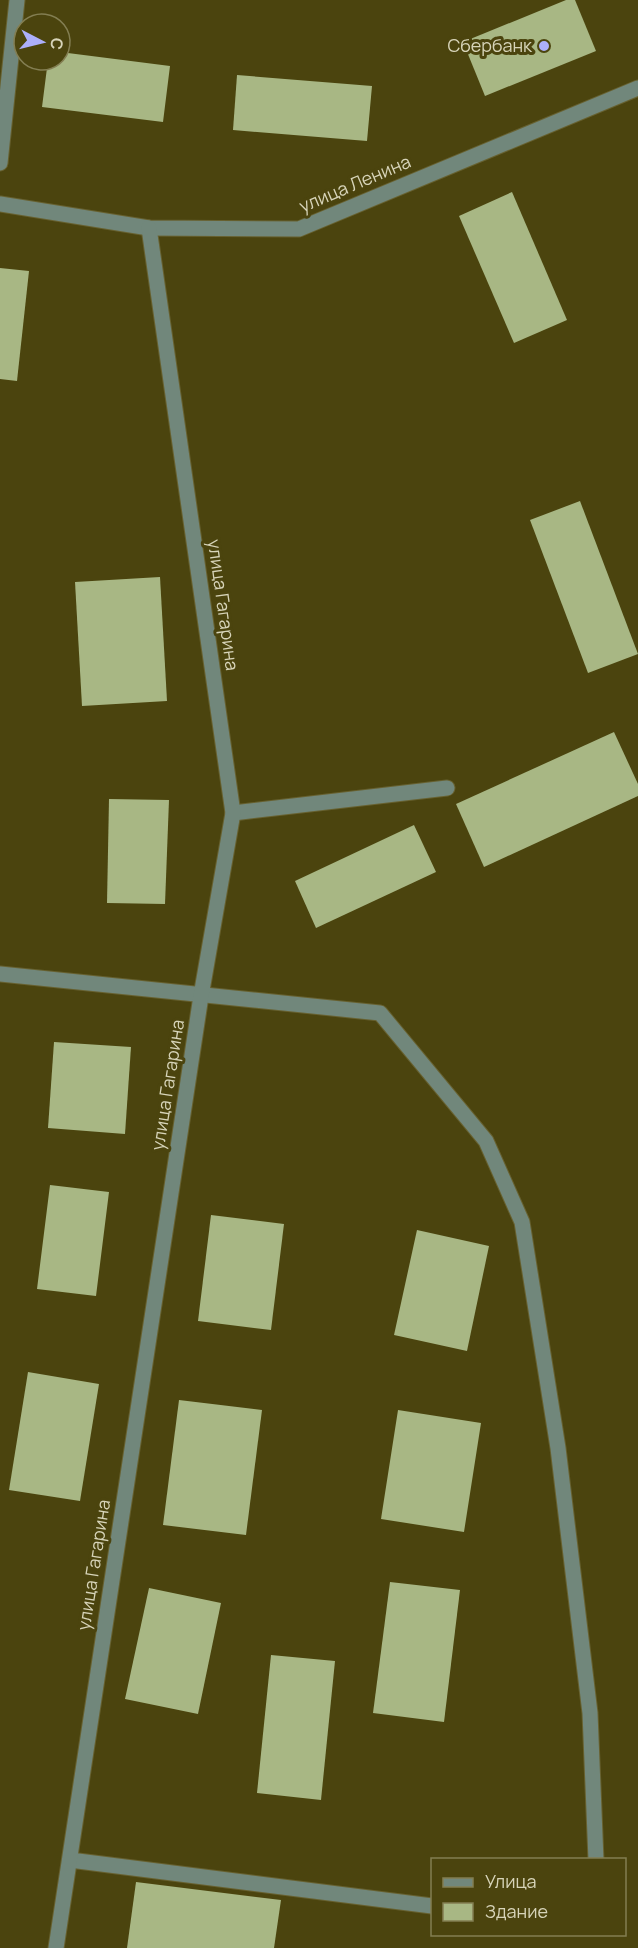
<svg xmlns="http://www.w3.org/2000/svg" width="638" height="1948" font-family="Manrope,sans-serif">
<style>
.building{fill:#a8b784}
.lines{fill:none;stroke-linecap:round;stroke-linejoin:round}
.minor-casing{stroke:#676130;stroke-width:17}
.minor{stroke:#71877b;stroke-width:15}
.poi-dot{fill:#acaffb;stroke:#4b440e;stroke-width:2}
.labels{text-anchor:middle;stroke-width:6;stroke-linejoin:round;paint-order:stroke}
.poi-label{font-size:18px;fill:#d7d4b9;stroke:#4b440e;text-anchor:end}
.street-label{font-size:18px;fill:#d7d4b9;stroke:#4b440e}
</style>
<rect width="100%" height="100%" fill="#4b440e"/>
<!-- building -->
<g class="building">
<path d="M 566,0 L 575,0 L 596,51 L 485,96 L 463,42 Z"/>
<path d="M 60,52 L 170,66 L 163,122 L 42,107 L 48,60 L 60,60 Z"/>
<path d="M 237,75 L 372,86 L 367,141 L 233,130 Z"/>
<path d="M 512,192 L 567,320 L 514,343 L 459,216 Z"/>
<path d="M 0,268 L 29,271 L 17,381 L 0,379 Z"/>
<path d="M 580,501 L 638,654 L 588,673 L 530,520 Z"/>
<path d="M 160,577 L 167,701 L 82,706 L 75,582 Z"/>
<path d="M 614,732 L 638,784 L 638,796 L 484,867 L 456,804 Z"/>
<path d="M 109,799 L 169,800 L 165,904 L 107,903 Z"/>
<path d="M 414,825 L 436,872 L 316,928 L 295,881 Z"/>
<path d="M 54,1042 L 131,1047 L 125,1134 L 48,1128 Z"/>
<path d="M 50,1185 L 109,1192 L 96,1296 L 37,1289 Z"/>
<path d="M 211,1215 L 284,1224 L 271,1330 L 198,1321 Z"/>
<path d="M 417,1230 L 489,1246 L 467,1351 L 394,1335 Z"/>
<path d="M 28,1372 L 99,1384 L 80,1501 L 9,1490 Z"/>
<path d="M 179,1400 L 262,1410 L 246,1535 L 163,1525 Z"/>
<path d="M 398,1410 L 481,1423 L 464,1532 L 381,1519 Z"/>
<path d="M 390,1582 L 460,1590 L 444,1722 L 373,1713 Z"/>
<path d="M 149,1588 L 221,1603 L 198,1714 L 125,1699 Z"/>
<path d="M 271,1655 L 335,1661 L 321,1800 L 257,1793 Z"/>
<path d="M 136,1882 L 281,1900 L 274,1948 L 127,1948 Z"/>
</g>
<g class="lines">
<!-- minor casing -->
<g class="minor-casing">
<g id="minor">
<path d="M 0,163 L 17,0"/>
<path d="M 0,204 L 149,228 L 299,229 L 638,88"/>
<path d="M 233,813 L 447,788"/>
<path d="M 0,974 L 380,1013 L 486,1141 L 522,1222 L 558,1448 L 590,1713 L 596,1860"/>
<path d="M 70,1860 L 432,1906"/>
<path d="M 56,1948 L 201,996 L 233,813 L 149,228"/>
</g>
</g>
<!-- minor -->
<use href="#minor" class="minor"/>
</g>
<!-- markers -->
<circle class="poi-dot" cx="544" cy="46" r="6"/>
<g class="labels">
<!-- poi labels -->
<g class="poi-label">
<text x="532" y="52">Сбербанк</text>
</g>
<!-- street labels -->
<g class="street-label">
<text transform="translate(355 184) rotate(-23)" y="6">улица Ленина</text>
<text transform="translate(223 605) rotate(82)" y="6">улица Гагарина</text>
<text transform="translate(168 1085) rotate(-81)" y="6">улица Гагарина</text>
<text transform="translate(94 1565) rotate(-81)" y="6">улица Гагарина</text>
</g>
</g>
<!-- legend -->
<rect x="431" y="1858" width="195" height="78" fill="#4b440e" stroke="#837e52" stroke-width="1.5"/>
<rect x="443" y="1878" width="30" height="9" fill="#71877b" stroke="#837e52" stroke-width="1.5"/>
<text x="485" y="1888" font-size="18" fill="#d7d4b9">Улица</text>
<rect x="443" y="1903" width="30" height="18" fill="#a8b784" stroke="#837e52" stroke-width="1.5"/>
<text x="485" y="1918" font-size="18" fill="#d7d4b9">Здание</text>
<!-- north arrow -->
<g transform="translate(42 42) rotate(97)"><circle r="28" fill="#4b440e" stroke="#837e52" stroke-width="1.5"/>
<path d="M0-4.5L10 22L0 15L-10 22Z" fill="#acaffb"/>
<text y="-9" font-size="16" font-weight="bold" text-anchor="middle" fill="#d7d4b9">С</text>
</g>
</svg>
